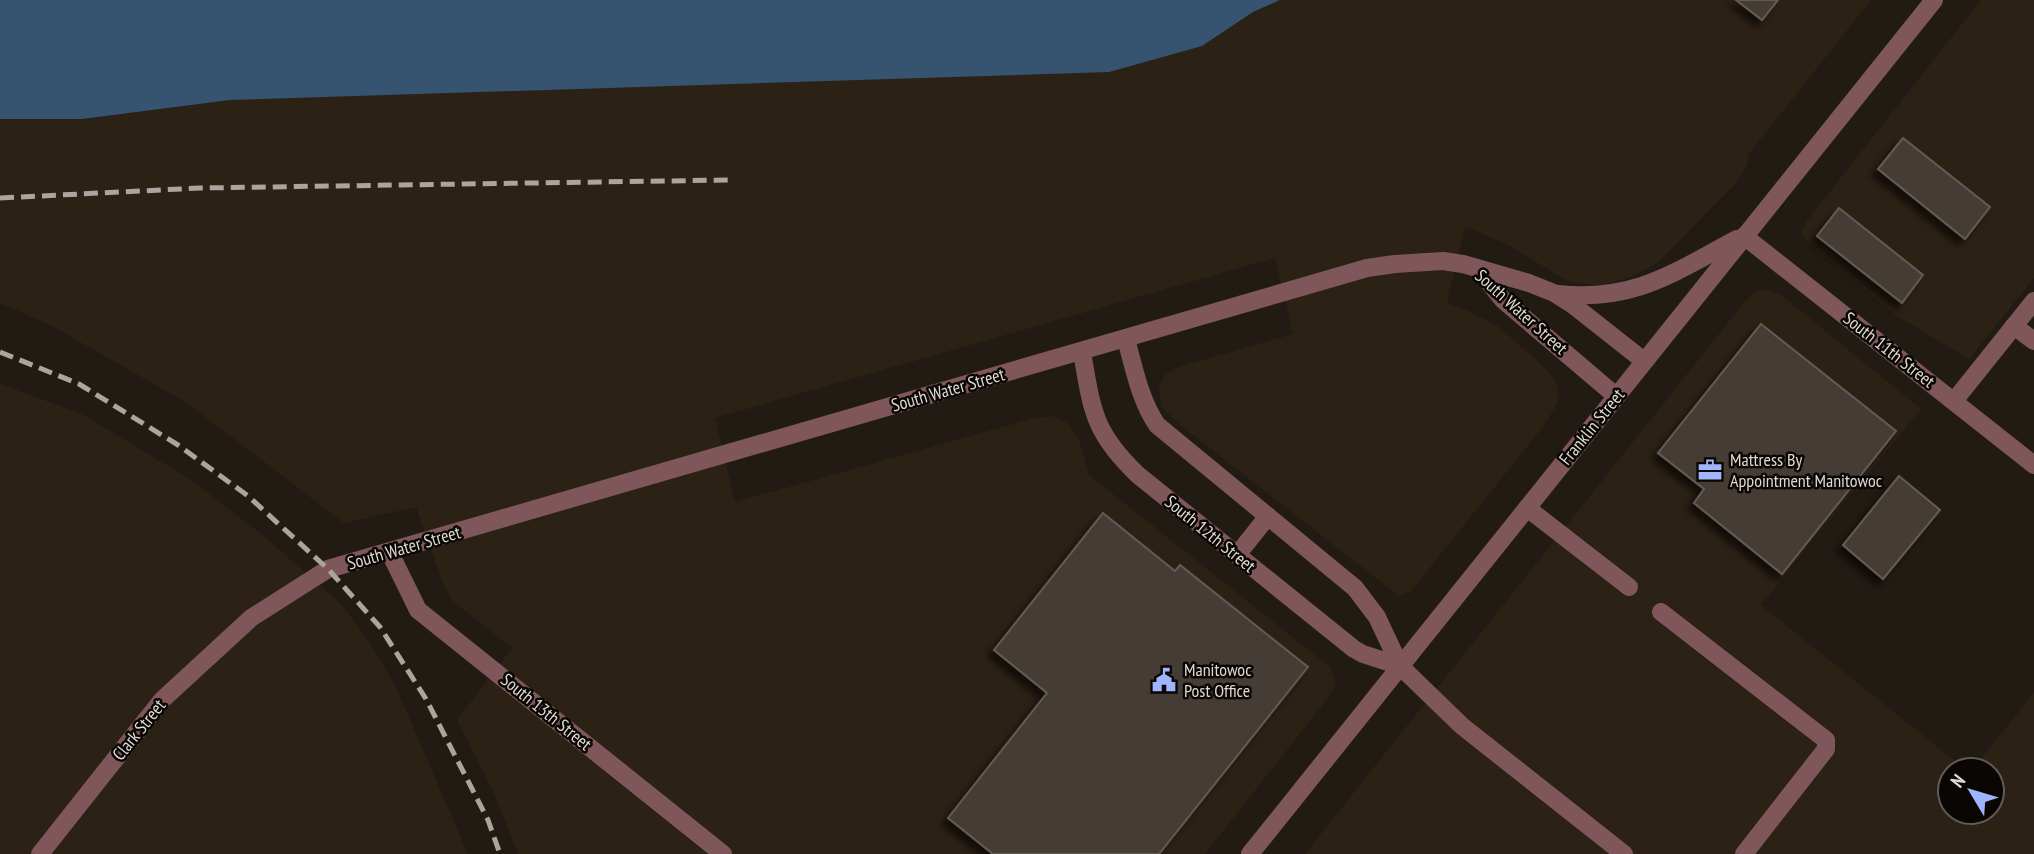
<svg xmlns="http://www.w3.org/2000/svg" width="2034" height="854" font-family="'PT Sans Narrow',sans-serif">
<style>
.built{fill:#2c2115}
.water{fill:#365470}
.building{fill:#453e36;stroke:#635b53;stroke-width:2;filter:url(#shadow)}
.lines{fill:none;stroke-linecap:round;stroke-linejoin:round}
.lane{stroke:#7f575a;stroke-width:18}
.street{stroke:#7f575a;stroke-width:18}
.rail{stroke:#aaa59f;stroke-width:5;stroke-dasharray:14 7;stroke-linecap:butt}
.labels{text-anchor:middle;stroke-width:5;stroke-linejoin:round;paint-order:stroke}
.street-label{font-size:18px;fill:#dfdad5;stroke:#090604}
.poi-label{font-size:18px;fill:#dfdad5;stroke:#090604;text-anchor:start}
</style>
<defs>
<filter id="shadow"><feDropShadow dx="-6" dy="6" stdDeviation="3.5" flood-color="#0009"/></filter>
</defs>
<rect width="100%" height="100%" fill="#221b14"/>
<!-- built -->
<g class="built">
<path d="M 1280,0 L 1871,0 L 1748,155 L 1748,164 L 1735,184 L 1657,263 L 1631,277 L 1599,286 L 1567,281 L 1510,246 L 1465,226 L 1447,303 L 1467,310 L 1499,327 L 1543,366 L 1555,380 L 1559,394 L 1556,406 L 1542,428 L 1411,591 L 1399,596 L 1179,424 L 1161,406 L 1159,386 L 1166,374 L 1178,367 L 1293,334 L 1275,258 L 715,418 L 735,502 L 1031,419 L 1053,416 L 1069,424 L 1080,443 L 1089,475 L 1330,667 L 1336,684 L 1328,698 L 1205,854 L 518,854 L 494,793 L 457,720 L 512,648 L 453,601 L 445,588 L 416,507 L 344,523 L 187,403 L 52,326 L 0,303 L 0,119 L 82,119 L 230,100 L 1202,46 L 1253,12 Z"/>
<path d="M 1981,0 L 2034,0 L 2034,278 L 1969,359 L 1897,316 L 1808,243 L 1801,233 L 1806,222 Z"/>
<path d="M 1768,290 L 1780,294 L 1921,409 L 1761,605 L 1966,770 L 1950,770 L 1950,812 L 1992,812 L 1992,770 L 1972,770 L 2034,693 L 2034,854 L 1305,854 L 1746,300 L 1757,291 Z"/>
<path d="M 0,384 L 82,414 L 188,478 L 259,532 L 342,605 L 367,639 L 395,685 L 468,854 L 0,854 Z"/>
</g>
<!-- water -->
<path class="water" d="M 0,0 L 1280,0 L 1253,12 L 1202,46 L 1109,72 L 230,100 L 82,119 L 0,119 Z"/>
<!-- building -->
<g class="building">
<path d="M 1736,0 L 1778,0 L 1762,20 Z"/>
<path d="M 1903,138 L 1990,207 L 1965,239 L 1878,169 Z"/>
<path d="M 1839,208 L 1923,275 L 1902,303 L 1817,236 Z"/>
<path d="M 1761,324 L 1896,431 L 1782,574 L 1694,503 L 1704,489 L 1658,453 Z"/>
<path d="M 1899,476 L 1940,510 L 1883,579 L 1843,545 Z"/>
<path d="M 1103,513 L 1175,571 L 1180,565 L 1308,667 L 1159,854 L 993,854 L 948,818 L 1047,693 L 994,650 Z"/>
</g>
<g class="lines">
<!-- lane -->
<g class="lane">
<path d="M 2014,326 L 2034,341"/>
<path d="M 1954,401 L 2034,301"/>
<path d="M 1527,508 L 1629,587"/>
<path d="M 1237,555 L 1268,516"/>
<path d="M 1661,612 L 1826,740 L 1826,749 L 1744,854"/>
</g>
<!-- street -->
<g class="street">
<path d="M 1744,236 L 2034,465"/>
<path d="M 1480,271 L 1503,300 L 1616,396"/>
<path d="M 1558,294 C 1634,302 1673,273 1737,239"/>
<path d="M 1126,339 C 1134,368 1140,400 1157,425 L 1355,588 L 1377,617 L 1400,666"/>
<path d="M 1082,352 C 1092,410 1093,432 1138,475 L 1354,649 L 1363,654 L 1400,666 L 1462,726 L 1624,854"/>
<path d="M 390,553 L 418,610 L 723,854"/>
<path d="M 40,854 L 162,700 L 251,618 L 328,569 L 1367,268 L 1395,264 L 1443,261 L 1463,264 L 1529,283 L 1554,293 L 1573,305 L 1644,361"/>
<path d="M 1250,854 L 1934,0"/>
</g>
<!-- rail -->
<g class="rail">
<path d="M 0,198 L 200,188 L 730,180"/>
<path d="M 0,352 L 79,384 L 178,445 L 248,496 L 328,569 L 380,627 L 426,699 L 488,820 L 500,854"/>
</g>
</g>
<!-- icons -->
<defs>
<g id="office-bare" transform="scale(1.89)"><path d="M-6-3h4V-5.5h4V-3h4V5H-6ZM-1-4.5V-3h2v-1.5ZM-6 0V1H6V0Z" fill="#9eb4fd" stroke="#090604" stroke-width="2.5" paint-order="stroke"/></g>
<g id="civic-bare" transform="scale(1.89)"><path d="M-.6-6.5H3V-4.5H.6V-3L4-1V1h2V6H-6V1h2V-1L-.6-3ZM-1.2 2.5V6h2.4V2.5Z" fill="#9eb4fd" stroke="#090604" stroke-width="2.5" paint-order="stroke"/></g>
</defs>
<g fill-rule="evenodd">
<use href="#office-bare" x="1710" y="470"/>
<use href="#civic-bare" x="1164" y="680"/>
</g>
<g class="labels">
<!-- street labels -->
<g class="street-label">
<text transform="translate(1521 312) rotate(42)" y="6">South Water Street</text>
<text transform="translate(1889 350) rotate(38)" y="6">South 11th Street</text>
<text transform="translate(948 390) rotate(-16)" y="6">South Water Street</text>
<text transform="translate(1592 427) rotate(-51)" y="6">Franklin Street</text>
<text transform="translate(1210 534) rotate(39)" y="6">South 12th Street</text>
<text transform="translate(404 548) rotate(-16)" y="6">South Water Street</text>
<text transform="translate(546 712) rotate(39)" y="6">South 13th Street</text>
<text transform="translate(139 730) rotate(-51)" y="6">Clark Street</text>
</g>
<!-- poi labels -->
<g class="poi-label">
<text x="1730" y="466">Mattress By<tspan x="1730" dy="21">Appointment Manitowoc</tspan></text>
<text x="1184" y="676">Manitowoc<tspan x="1184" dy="21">Post Office</tspan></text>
</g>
</g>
<!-- north arrow -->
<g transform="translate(1971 791) rotate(308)"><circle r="33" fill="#090604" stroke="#5f5b58" stroke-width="2"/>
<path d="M0-5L12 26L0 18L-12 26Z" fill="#9eb4fd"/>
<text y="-10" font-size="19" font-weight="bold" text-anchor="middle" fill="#dfdad5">N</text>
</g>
</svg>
